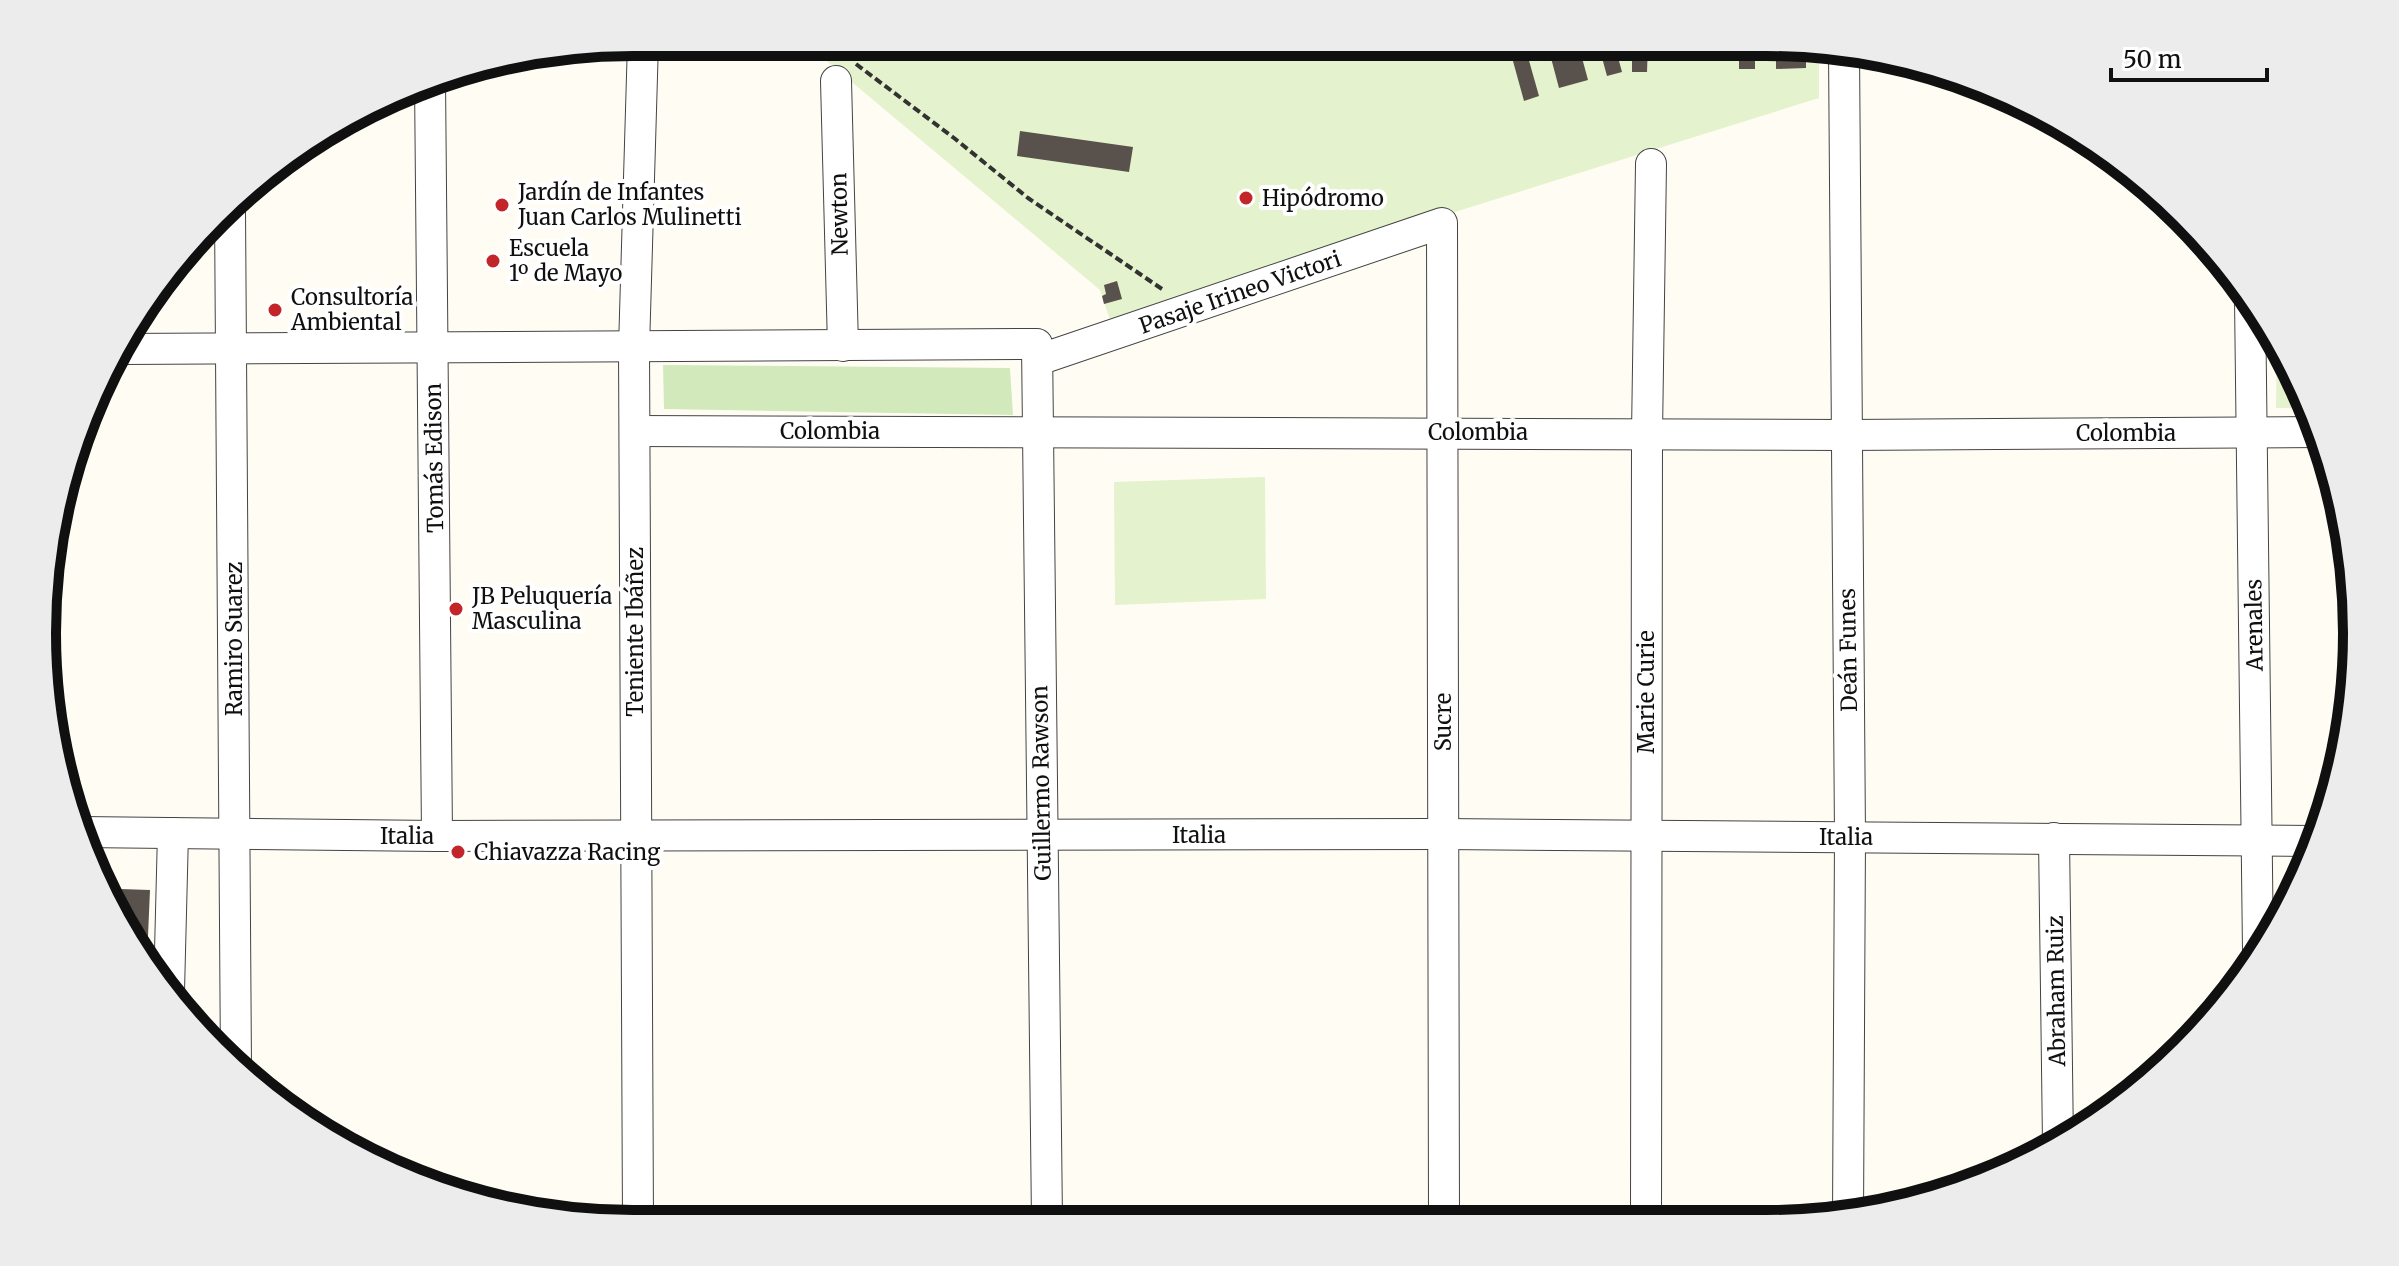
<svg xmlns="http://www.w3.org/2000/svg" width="2399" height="1266" font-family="Merriweather,serif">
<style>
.green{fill:#d2eabb}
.pitch{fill:#e4f2cd}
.building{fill:#59514c}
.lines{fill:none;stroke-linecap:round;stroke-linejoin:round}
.minor-casing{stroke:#434343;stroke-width:32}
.path{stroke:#323232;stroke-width:4;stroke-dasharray:8 4;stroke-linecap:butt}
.minor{stroke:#fff;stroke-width:30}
.poi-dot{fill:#c22628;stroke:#fff;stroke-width:3}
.labels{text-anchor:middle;stroke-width:8;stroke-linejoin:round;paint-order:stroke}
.poi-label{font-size:22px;fill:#101010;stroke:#fff;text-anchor:start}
.street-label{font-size:22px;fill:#101010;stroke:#fff}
.rim{fill:none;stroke:#101010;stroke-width:10}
</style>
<rect width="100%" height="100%" fill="#fffdf3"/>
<!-- green -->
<path class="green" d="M 663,365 L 1010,368 L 1013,415 L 664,409 Z"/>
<!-- pitch -->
<g class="pitch">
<path d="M 804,42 L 1804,43 L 1819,46 L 1819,98 L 1110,320 L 1100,290 Z"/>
<path d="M 2277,337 L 2278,338 L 2310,408 L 2276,408 Z"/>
<path d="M 1265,477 L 1266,599 L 1115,605 L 1114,482 Z"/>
</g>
<!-- building -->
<g class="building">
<path d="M 1508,43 L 1524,43 L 1539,96 L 1524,101 Z"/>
<path d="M 1547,43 L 1578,43 L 1588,80 L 1559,88 Z"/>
<path d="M 1598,43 L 1614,43 L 1622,72 L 1607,76 Z"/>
<path d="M 1632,43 L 1648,43 L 1647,72 L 1632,72 Z"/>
<rect x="1739" y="43" width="16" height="26"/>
<path d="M 1776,43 L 1806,43 L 1806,68 L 1776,69 Z"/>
<path d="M 1020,131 L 1133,147 L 1129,172 L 1017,156 Z"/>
<path d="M 1117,281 L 1122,299 L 1104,304 L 1102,296 L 1106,294 L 1104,285 Z"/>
<path d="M 120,889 L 150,890 L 148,936 L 150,961 L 108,893 L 119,900 Z"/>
</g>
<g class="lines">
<!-- minor casing -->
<g class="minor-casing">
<g id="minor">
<path d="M 1844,50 L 1850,837 L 1848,1218"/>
<path d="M 430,80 L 437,836"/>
<path d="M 836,81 L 843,346"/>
<path d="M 230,210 L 236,1067"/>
<path d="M 2250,299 L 2258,951"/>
<path d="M 122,349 L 1037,344 L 1047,1221"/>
<path d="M 1038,360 L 1442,223 L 1444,1220"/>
<path d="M 635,431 L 1846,435 L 2321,432"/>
<path d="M 81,832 L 437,836 L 1443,834 L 2316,841"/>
<path d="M 2054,838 L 2058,1144"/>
<path d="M 169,991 L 173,833"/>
<path d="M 1646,1219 L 1647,434 L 1651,164"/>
<path d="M 638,1223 L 634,348 L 643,42"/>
</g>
</g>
<!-- path -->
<g class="path">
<path d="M 824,42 L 845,56"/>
<path d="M 856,64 L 954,138 L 1028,198 L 1162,289"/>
</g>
<!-- minor -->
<use href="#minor" class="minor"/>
</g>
<!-- markers -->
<g class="poi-dot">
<circle cx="1246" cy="198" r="8"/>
<circle cx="502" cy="205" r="8"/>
<circle cx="493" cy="261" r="8"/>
<circle cx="275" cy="310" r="8"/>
<circle cx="456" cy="609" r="8"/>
<circle cx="458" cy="852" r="8"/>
</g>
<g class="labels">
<!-- poi labels -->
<g class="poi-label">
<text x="518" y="200">Jardín de Infantes<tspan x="518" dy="25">Juan Carlos Mulinetti</tspan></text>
<text x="1262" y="206">Hipódromo</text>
<text x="509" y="256">Escuela<tspan x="509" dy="25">1º de Mayo</tspan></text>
<text x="291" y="305">Consultoría<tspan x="291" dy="25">Ambiental</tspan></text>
<text x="472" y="604">JB Peluquería<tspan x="472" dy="25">Masculina</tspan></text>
<text x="474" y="860">Chiavazza Racing</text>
</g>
<!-- street labels -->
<g class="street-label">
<text transform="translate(839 214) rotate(-91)" y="8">Newton</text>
<text transform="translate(1240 292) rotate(-19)" y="8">Pasaje Irineo Victori</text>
<text x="830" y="439">Colombia</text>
<text x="1478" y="440">Colombia</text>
<text x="2126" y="441">Colombia</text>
<text transform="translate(434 458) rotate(-91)" y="8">Tomás Edison</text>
<text transform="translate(2254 625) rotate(-91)" y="8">Arenales</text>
<text transform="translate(635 632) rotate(-90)" y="8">Teniente Ibáñez</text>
<text transform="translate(234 639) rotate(-90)" y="8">Ramiro Suarez</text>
<text transform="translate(1848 650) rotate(-91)" y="8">Deán Funes</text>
<text transform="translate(1646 692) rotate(-90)" y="8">Marie Curie</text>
<text transform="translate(1443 722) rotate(-90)" y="8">Sucre</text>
<text transform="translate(1041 783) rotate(-91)" y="8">Guillermo Rawson</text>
<text x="1199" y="843">Italia</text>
<text x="407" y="844">Italia</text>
<text x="1846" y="845">Italia</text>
<text transform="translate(2056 991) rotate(-91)" y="8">Abraham Ruiz</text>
</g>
</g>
<!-- crop -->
<path d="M0 0H2399V1266H0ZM633 56H1766A577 577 0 0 1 2343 633V633A577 577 0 0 1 1766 1210H633A577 577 0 0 1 56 633V633A577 577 0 0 1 633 56Z" fill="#ececec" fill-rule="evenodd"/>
<path class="rim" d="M633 56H1766A577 577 0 0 1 2343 633V633A577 577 0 0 1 1766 1210H633A577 577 0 0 1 56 633V633A577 577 0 0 1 633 56Z"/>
<!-- scale -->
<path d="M2111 68v12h156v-12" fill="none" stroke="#101010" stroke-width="4"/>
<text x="2123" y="68" font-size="24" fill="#101010" stroke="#ffffff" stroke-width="6" paint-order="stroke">50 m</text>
</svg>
